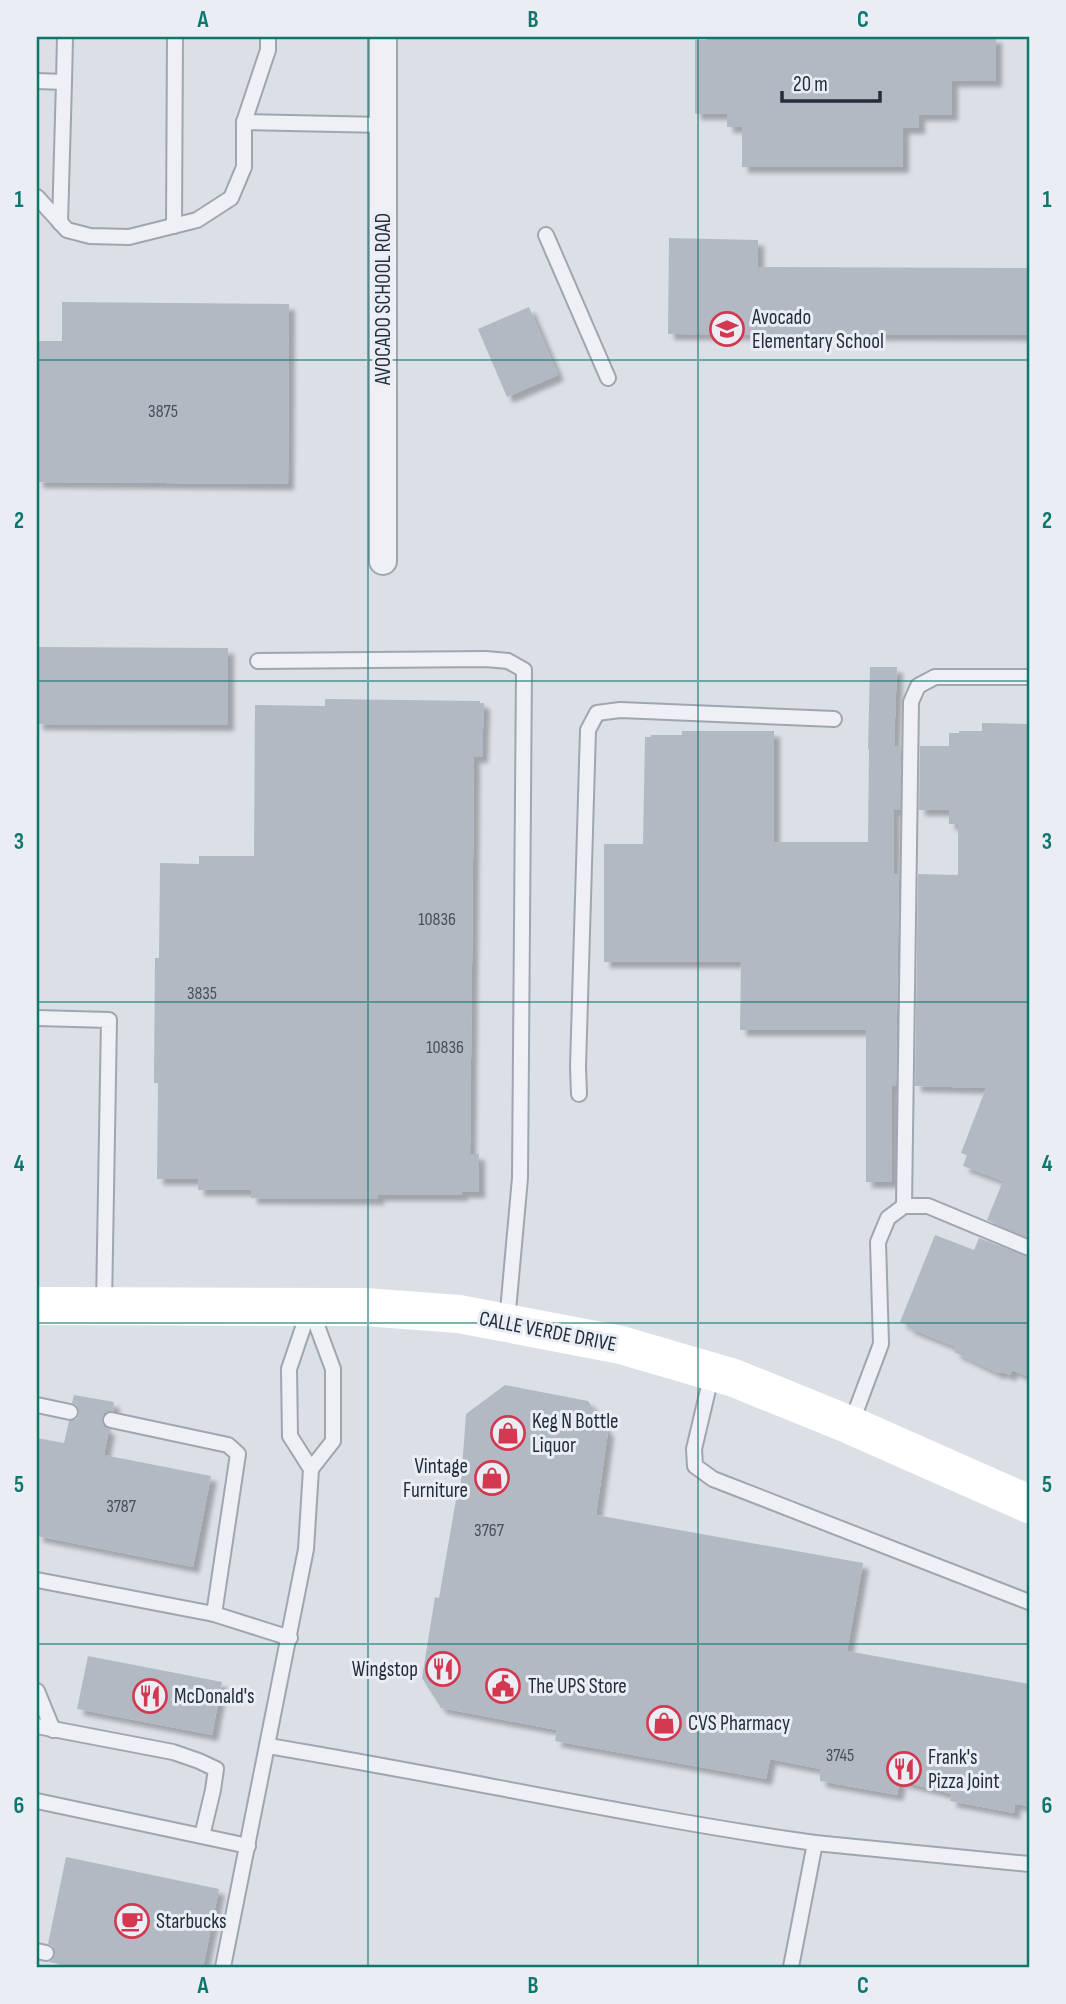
<svg xmlns="http://www.w3.org/2000/svg" width="1066" height="2004" font-family="'Sofia Sans Condensed',sans-serif">
<style>
.building{fill:#b2b9c3;filter:url(#shadow)}
.lines{fill:none;stroke-linecap:round;stroke-linejoin:round}
.lane-casing{stroke:#a0a6b0;stroke-width:18}
.street-casing{stroke:#a0a6b0;stroke-width:30}
.lane{stroke:#eef0f5;stroke-width:14}
.street{stroke:#eef0f5;stroke-width:26}
.secondary{stroke:#fff;stroke-width:38}
.grid{fill:none;stroke:#0f766e;stroke-width:2;stroke-opacity:0.55}
.labels{text-anchor:middle;stroke-width:6;stroke-linejoin:round;paint-order:stroke}
.number-label{font-size:18px;fill:#48505e}
.street-label{font-size:21px;fill:#242d3d;stroke:#eaeef4}
.poi-label{font-size:21px;fill:#242d3d;stroke:#eaeef4;text-anchor:start}
.neatline{fill:none;stroke:#0f766e;stroke-width:2.5}
.grid-label{font-size:23px;text-anchor:middle;font-weight:bold;fill:#0f766e}
</style>
<defs>
<filter id="shadow"><feDropShadow dx="6" dy="6" stdDeviation="2" flood-color="#0004"/></filter>
</defs>
<rect width="100%" height="100%" fill="#dbdfe6"/>
<!-- building -->
<g class="building">
<path d="M 707,37 L 996,37 L 996,81 L 952,81 L 952,115 L 919,115 L 919,128 L 903,128 L 903,167 L 742,167 L 742,127 L 727,127 L 727,114 L 695,114 L 695,40 L 707,40 Z"/>
<path d="M 669,238 L 758,240 L 758,267 L 1029,268 L 1029,335 L 668,334 Z"/>
<path d="M 62,302 L 289,304 L 288,484 L 37,482 L 37,341 L 62,341 Z"/>
<path d="M 529,307 L 558,375 L 507,397 L 478,329 Z"/>
<path d="M 37,647 L 228,648 L 228,725 L 37,724 Z"/>
<path d="M 870,667 L 897,667 L 894,746 L 901,746 L 900,810 L 894,810 L 894,874 L 899,874 L 896,1086 L 892,1086 L 892,1182 L 866,1182 L 866,1030 L 740,1030 L 741,962 L 604,962 L 604,844 L 643,844 L 645,737 L 651,737 L 651,735 L 682,735 L 682,731 L 774,731 L 774,842 L 868,842 L 869,749 L 868,749 Z"/>
<path d="M 325,699 L 480,701 L 480,703 L 484,703 L 482,757 L 474,757 L 472,966 L 470,1154 L 479,1154 L 479,1192 L 462,1192 L 462,1195 L 378,1195 L 378,1199 L 251,1198 L 251,1190 L 198,1190 L 198,1179 L 157,1179 L 158,1083 L 154,1083 L 155,958 L 159,958 L 160,863 L 199,864 L 199,856 L 254,856 L 255,705 L 325,706 Z"/>
<path d="M 982,723 L 1029,724 L 1029,1238 L 987,1220 L 1003,1181 L 963,1166 L 967,1155 L 961,1153 L 986,1088 L 915,1086 L 918,874 L 958,875 L 958,824 L 949,824 L 949,810 L 919,810 L 920,746 L 949,746 L 949,733 L 959,733 L 959,731 L 982,731 Z"/>
<path d="M 935,1235 L 974,1250 L 979,1238 L 1029,1257 L 1029,1377 L 1012,1370 L 1010,1375 L 1002,1372 L 998,1373 L 954,1352 L 956,1347 L 909,1328 L 908,1325 L 900,1322 Z"/>
<path d="M 505,1385 L 588,1401 L 608,1432 L 596,1515 L 863,1563 L 847,1651 L 1029,1684 L 1029,1806 L 1015,1804 L 1014,1813 L 950,1801 L 952,1794 L 900,1781 L 897,1795 L 820,1781 L 820,1769 L 770,1759 L 766,1779 L 555,1741 L 557,1730 L 441,1708 L 422,1678 L 435,1597 L 439,1598 L 457,1494 L 460,1494 L 466,1414 Z"/>
<path d="M 74,1395 L 114,1402 L 113,1411 L 104,1413 L 102,1419 L 104,1427 L 109,1429 L 104,1455 L 211,1476 L 193,1567 L 37,1536 L 37,1438 L 64,1443 L 69,1421 L 77,1419 L 79,1413 L 77,1405 L 72,1403 Z"/>
<path d="M 88,1656 L 222,1682 L 212,1735 L 77,1709 Z"/>
<path d="M 66,1857 L 219,1889 L 203,1967 L 74,1967 L 49,1962 L 53,1959 L 55,1954 L 53,1946 L 48,1944 Z"/>
</g>
<g class="lines">
<!-- lane casing -->
<g class="lane-casing">
<g id="lane">
<path d="M 37,81 L 64,82 L 60,223"/>
<path d="M 64,82 L 65,37"/>
<path d="M 244,122 L 268,50 L 268,37"/>
<path d="M 37,197 L 67,230 L 90,236 L 129,237 L 197,220 L 231,198 L 244,167 L 244,122 L 384,125"/>
<path d="M 174,226 L 175,37"/>
<path d="M 546,235 L 608,378"/>
<path d="M 258,661 L 486,659 L 508,661 L 524,670 L 520,1178 L 507,1322"/>
<path d="M 37,1018 L 109,1020 L 104,1305"/>
<path d="M 579,1094 L 578,1067 L 588,730 L 597,713 L 620,710 L 834,719"/>
<path d="M 904,1206 L 911,702 L 918,686 L 935,677 L 1029,677"/>
<path d="M 310,1307 L 333,1369 L 333,1441 L 311,1469 L 290,1436 L 289,1369 Z"/>
<path d="M 712,1373 L 694,1449 L 695,1466 L 713,1479 L 1029,1602"/>
<path d="M 37,1405 L 70,1412"/>
<path d="M 111,1420 L 228,1445 L 238,1454 L 214,1614"/>
<path d="M 851,1424 L 881,1344 L 878,1242 L 888,1218 L 904,1206 L 928,1206 L 1029,1248"/>
<path d="M 37,1580 L 214,1614 L 290,1638"/>
<path d="M 37,1691 L 53,1730"/>
<path d="M 37,1726 L 173,1752 L 199,1761 L 216,1769 L 213,1790 L 202,1836"/>
<path d="M 268,1746 C 451,1776 632,1817 815,1843 L 791,1967"/>
<path d="M 37,1801 L 248,1846"/>
<path d="M 815,1843 L 1029,1864"/>
<path d="M 37,1951 L 46,1953"/>
<path d="M 223,1967 L 306,1549 L 311,1469"/>
</g>
</g>
<!-- street casing -->
<g class="street-casing">
<path id="street" d="M 383,561 L 383,37"/>
</g>
<!-- lane -->
<use href="#lane" class="lane"/>
<!-- street -->
<use href="#street" class="street"/>
<!-- secondary -->
<path class="secondary" d="M 37,1306 L 364,1307 L 459,1314 L 621,1345 L 734,1378 L 850,1425 L 1029,1504"/>
</g>
<!-- grid -->
<path class="grid" d="M 368,37 L 368,1967M 698,37 L 698,1967M 37,360 L 1029,360M 37,681 L 1029,681M 37,1002 L 1029,1002M 37,1323 L 1029,1323M 37,1644 L 1029,1644"/>
<!-- icons -->
<defs>
<g id="school-ring" transform="scale(1.75)"><circle r="9.5" fill="#eaeef4" stroke="#d43850" stroke-width="1.5"/><path d="M0-5L7-2L0 1L-7-2ZM-4 1L0 2.5L4 1V4Q0 6-4 4Z" fill="#d43850"/></g>
<g id="shop-ring" transform="scale(1.75)"><circle r="9.5" fill="#eaeef4" stroke="#d43850" stroke-width="1.5"/><path d="M-5-2.5h2.3a2.7 3.5 0 0 1 5.4 0H5L5.5 6h-11ZM-1.5-2.5h3a1.5 2.3 0 0 0-3 0Z" fill="#d43850"/></g>
<g id="restaurant-ring" transform="scale(1.75)"><circle r="9.5" fill="#eaeef4" stroke="#d43850" stroke-width="1.5"/><path d="M-5-6h1v4h1v-4h1v4h1v-4h1v5L-1.5 .5V6h-2V.5L-5-1ZM5-6V6H3V1.5H1.5Q1.5-4 5-6Z" fill="#d43850"/></g>
<g id="civic-ring" transform="scale(1.75)"><circle r="9.5" fill="#eaeef4" stroke="#d43850" stroke-width="1.5"/><path d="M-.6-6.5H3V-4.5H.6V-3L4-1V1h2V6H-6V1h2V-1L-.6-3ZM-1.2 2.5V6h2.4V2.5Z" fill="#d43850"/></g>
<g id="cafe-ring" transform="scale(1.75)"><circle r="9.5" fill="#eaeef4" stroke="#d43850" stroke-width="1.5"/><path d="M-5.5-4.5H6V0H3Q3 3.5 0 3.5H-2.5Q-5.5 3.5-5.5 0ZM3-3.2v2h1.7v-2ZM-6 4.5H4V6H-6Z" fill="#d43850"/></g>
</defs>
<g fill-rule="evenodd">
<use href="#school-ring" x="727" y="329"/>
<use href="#shop-ring" x="508" y="1433"/>
<use href="#shop-ring" x="492" y="1478"/>
<use href="#restaurant-ring" x="443" y="1669"/>
<use href="#civic-ring" x="503" y="1686"/>
<use href="#restaurant-ring" x="150" y="1696"/>
<use href="#shop-ring" x="664" y="1723"/>
<use href="#restaurant-ring" x="904" y="1769"/>
<use href="#cafe-ring" x="132" y="1921"/>
</g>
<g class="labels">
<!-- number labels -->
<g class="number-label">
<text x="163" y="417">3875</text>
<text x="437" y="925">10836</text>
<text x="202" y="999">3835</text>
<text x="445" y="1053">10836</text>
<text x="121" y="1512">3787</text>
<text x="489" y="1536">3767</text>
<text x="840" y="1761">3745</text>
</g>
<!-- street labels -->
<g class="street-label">
<text transform="translate(383 299) rotate(-90)" y="7">AVOCADO SCHOOL ROAD</text>
<text transform="translate(548 1331) rotate(11)" y="7">CALLE VERDE DRIVE</text>
</g>
<!-- poi labels -->
<g class="poi-label">
<text x="752" y="324">Avocado<tspan x="752" dy="24">Elementary School</tspan></text>
<text x="532" y="1428">Keg N Bottle<tspan x="532" dy="24">Liquor</tspan></text>
<text x="468" y="1473" text-anchor="end">Vintage<tspan x="468" dy="24">Furniture</tspan></text>
<text x="418" y="1676" text-anchor="end">Wingstop</text>
<text x="528" y="1693">The UPS Store</text>
<text x="174" y="1703">McDonald's</text>
<text x="688" y="1730">CVS Pharmacy</text>
<text x="928" y="1764">Frank's<tspan x="928" dy="24">Pizza Joint</tspan></text>
<text x="156" y="1928">Starbucks</text>
</g>
</g>
<!-- border -->
<rect width="1066" height="2004" fill="none" stroke="#eaeef4" stroke-width="77"/>
<!-- scale -->
<path d="M782 91v10h98v-10" fill="none" stroke="#242d3d" stroke-width="3.5"/>
<text x="793" y="91" font-size="21" fill="#242d3d" stroke="#eaeef4" stroke-width="5" paint-order="stroke">20 m</text>
<rect x="38" y="38" width="990" height="1928" class="neatline"/>
<g class="grid-label">
<text x="203" y="27">A</text>
<text x="533" y="27">B</text>
<text x="863" y="27">C</text>
<text x="19" y="207">1</text>
<text x="1047" y="207">1</text>
<text x="19" y="528">2</text>
<text x="1047" y="528">2</text>
<text x="19" y="849">3</text>
<text x="1047" y="849">3</text>
<text x="19" y="1171">4</text>
<text x="1047" y="1171">4</text>
<text x="19" y="1492">5</text>
<text x="1047" y="1492">5</text>
<text x="19" y="1813">6</text>
<text x="1047" y="1813">6</text>
<text x="203" y="1993">A</text>
<text x="533" y="1993">B</text>
<text x="863" y="1993">C</text>
</g>
</svg>
